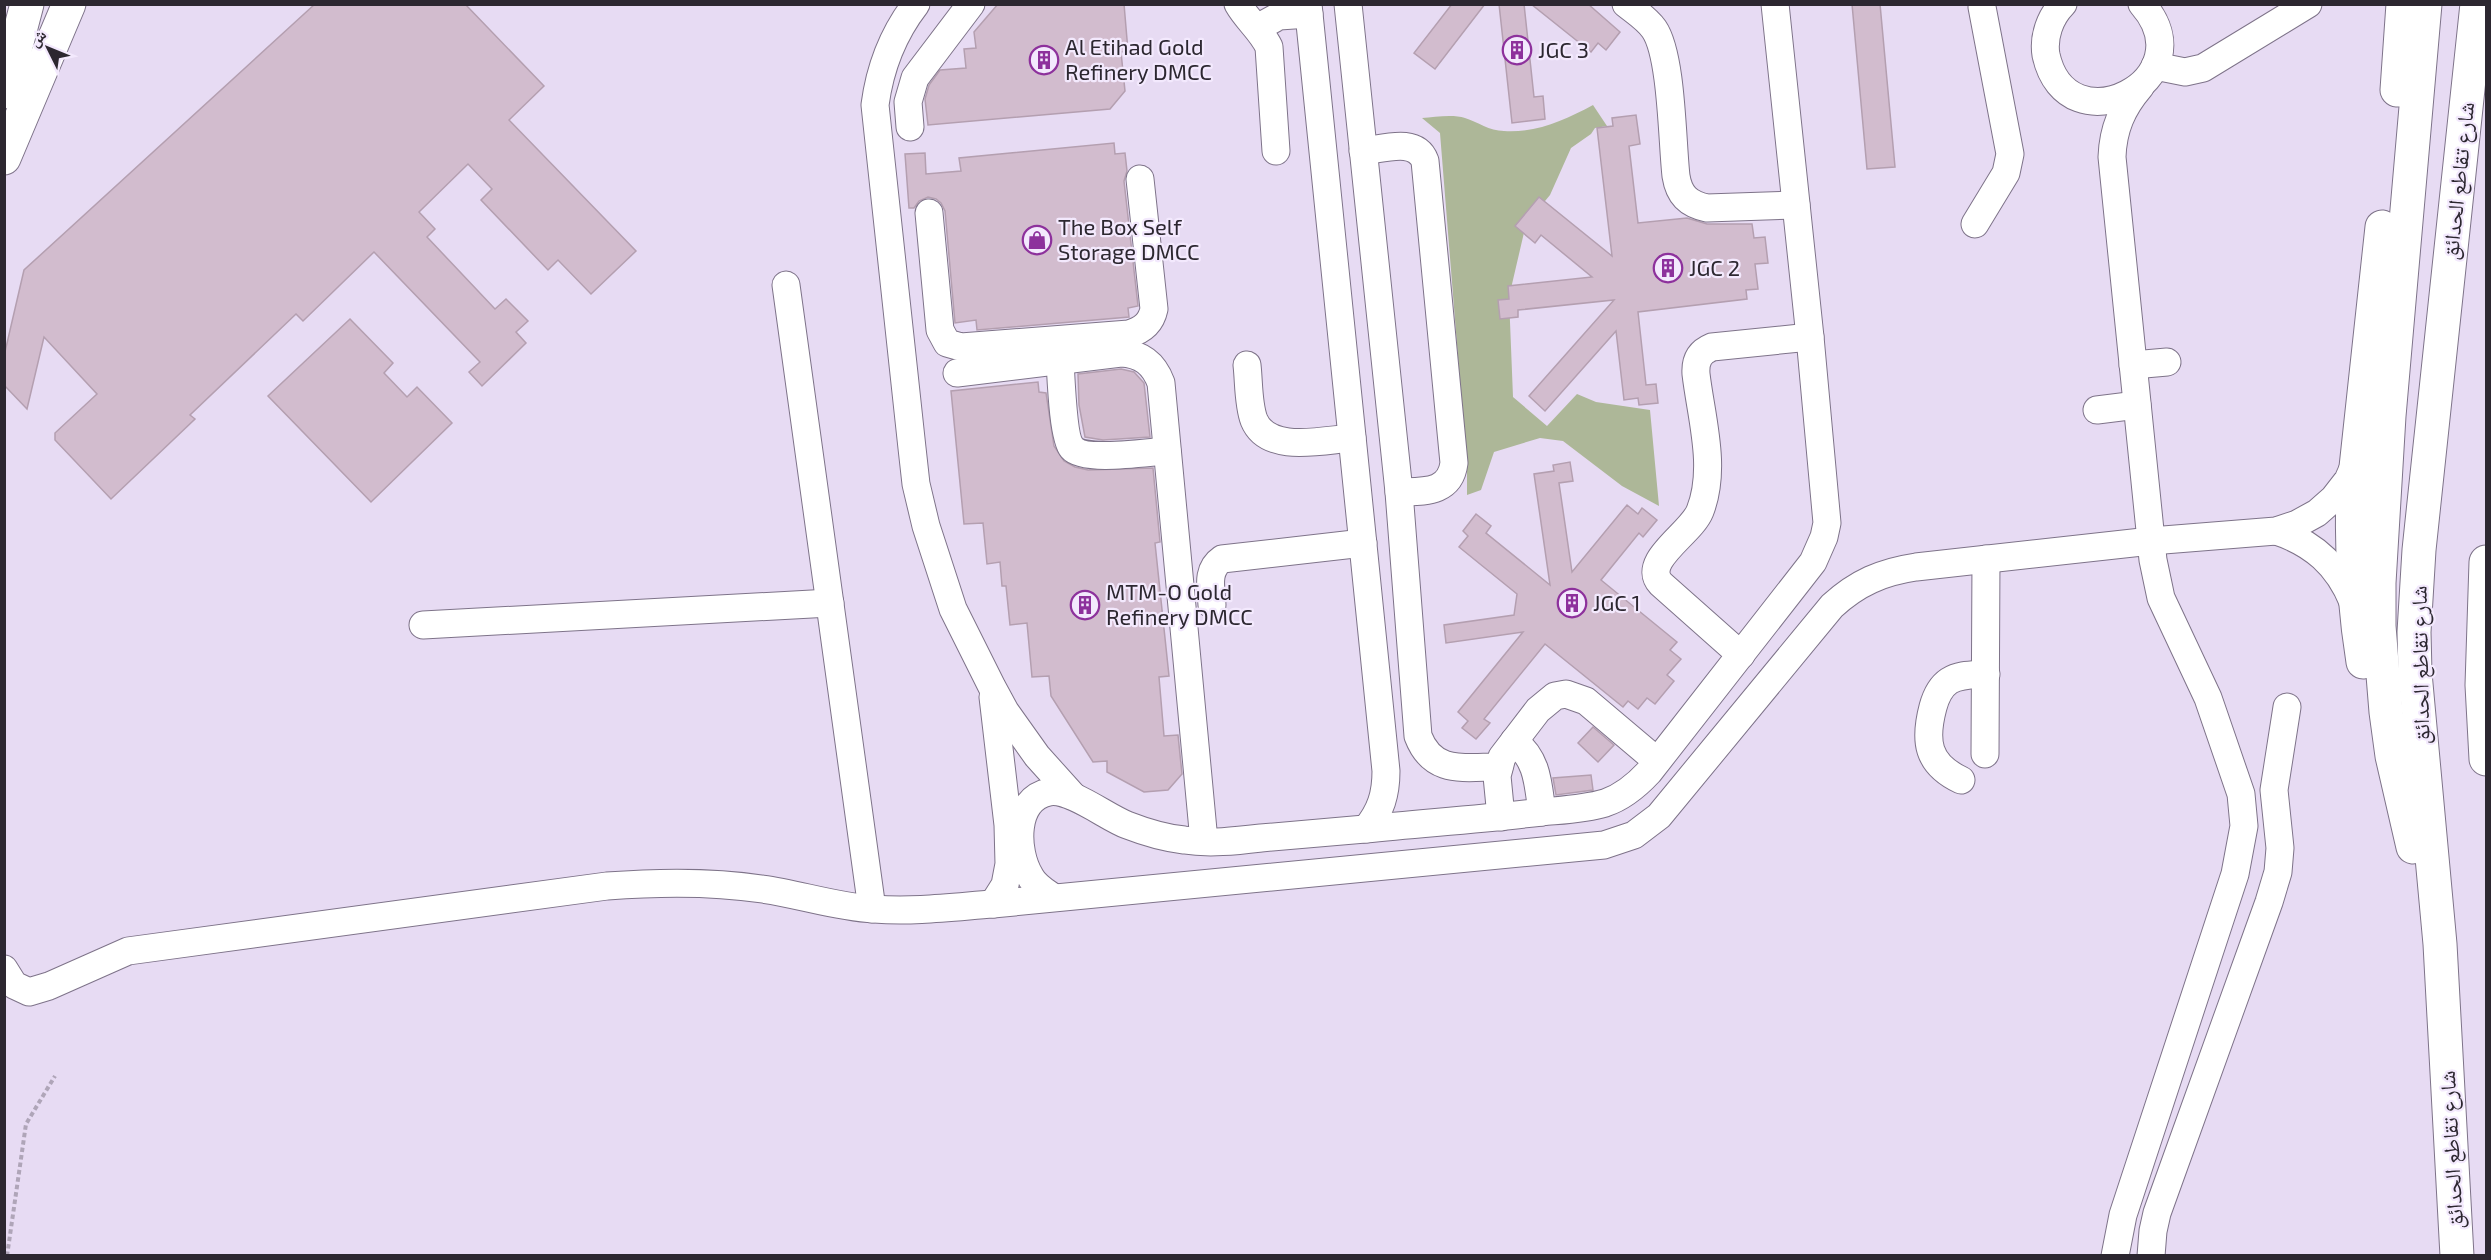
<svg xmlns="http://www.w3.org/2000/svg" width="2491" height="1260" font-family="'Exo 2','Noto Naskh Arabic',sans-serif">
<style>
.green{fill:#adb798}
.building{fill:#d2bcce;stroke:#b49fb0;stroke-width:1.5}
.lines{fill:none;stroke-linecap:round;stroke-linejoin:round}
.minor-casing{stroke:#7e7389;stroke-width:29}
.major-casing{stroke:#7e7389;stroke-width:35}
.path{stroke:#afa5b8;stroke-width:4;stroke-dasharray:4.5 3;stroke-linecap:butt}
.minor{stroke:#fff;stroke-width:27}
.major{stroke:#fff;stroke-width:33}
.labels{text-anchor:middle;stroke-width:4.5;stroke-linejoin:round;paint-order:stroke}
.poi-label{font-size:22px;fill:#2c2730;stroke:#f3e9fd;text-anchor:start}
.street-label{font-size:22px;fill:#2c2730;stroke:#f3e9fd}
</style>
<rect width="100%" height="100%" fill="#e7dbf3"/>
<!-- green -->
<path class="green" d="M 1593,105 L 1607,126 L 1595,128 L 1591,134 L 1571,148 L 1550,195 L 1526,224 L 1509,297 L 1513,397 L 1547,426 L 1577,394 L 1596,402 L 1650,410 L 1659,506 L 1622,486 L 1563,441 L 1540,438 L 1494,452 L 1481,490 L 1467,495 L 1467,469 L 1440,133 L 1422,118 C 1435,117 1453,114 1465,118 C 1478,122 1489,131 1504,131 C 1537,133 1565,120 1593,105 Z"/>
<!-- building -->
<g class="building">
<path d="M 315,4 L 465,4 L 544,86 L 509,120 L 636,251 L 591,294 L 558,260 L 548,270 L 481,200 L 492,189 L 468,164 L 419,212 L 435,229 L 427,237 L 495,309 L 506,299 L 528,321 L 516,332 L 526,343 L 482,386 L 469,372 L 480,362 L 374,252 L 303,321 L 296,314 L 190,415 L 195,419 L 111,499 L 55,440 L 55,433 L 97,394 L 44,337 L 27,409 L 4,385 L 4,356 L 24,270 Z"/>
<path d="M 998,4 L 1124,4 L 1128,51 L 1121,52 L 1125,91 L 1110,109 L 928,125 L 925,99 L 929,85 L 940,70 L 966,68 L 964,49 L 976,48 L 974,32 Z"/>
<path d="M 1452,4 L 1485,4 L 1435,69 L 1414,53 Z"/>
<path d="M 1499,4 L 1524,4 L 1534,97 L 1543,96 L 1545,119 L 1512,123 Z"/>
<path d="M 1531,4 L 1588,4 L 1620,32 L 1606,50 L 1598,43 L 1591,52 Z"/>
<path d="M 1852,4 L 1880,4 L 1895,167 L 1867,169 Z"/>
<path d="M 1636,115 L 1640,144 L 1629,146 L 1638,223 L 1687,218 L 1707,224 L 1752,224 L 1754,238 L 1765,237 L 1768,263 L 1755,264 L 1758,289 L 1746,290 L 1747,299 L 1638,312 L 1646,385 L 1656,384 L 1658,403 L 1639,405 L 1638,398 L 1624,400 L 1616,331 L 1545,411 L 1529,396 L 1614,300 L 1518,310 L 1518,317 L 1500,319 L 1498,300 L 1509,299 L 1508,286 L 1592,277 L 1541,235 L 1535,243 L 1515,226 L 1539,197 L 1612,256 L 1597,128 L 1613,126 L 1612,118 Z"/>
<path d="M 1114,143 L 1115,154 L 1125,153 L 1127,171 L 1124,181 L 1138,306 L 1128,308 L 1129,317 L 977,330 L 976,320 L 955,323 L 945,211 L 941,203 L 936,199 L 928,197 L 919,201 L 914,208 L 909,208 L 905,154 L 925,153 L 926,174 L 961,171 L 959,158 Z"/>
<path d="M 350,319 L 393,363 L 384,373 L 407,397 L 417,387 L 452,423 L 371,502 L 268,396 Z"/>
<path d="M 1121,369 L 1134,372 L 1144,383 L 1150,437 L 1103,440 L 1085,437 L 1079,405 L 1078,374 Z"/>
<path d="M 1038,382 L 1039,392 L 1046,393 L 1054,446 L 1064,461 L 1075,467 L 1088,470 L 1153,468 L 1160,542 L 1155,543 L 1169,676 L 1159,677 L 1164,736 L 1178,735 L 1182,774 L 1168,790 L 1144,792 L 1107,772 L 1107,761 L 1093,762 L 1051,696 L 1049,676 L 1032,677 L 1027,623 L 1010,625 L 1006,586 L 1002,586 L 1000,562 L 987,564 L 983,523 L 964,524 L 951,391 Z"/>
<path d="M 1570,462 L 1573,481 L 1559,483 L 1572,572 L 1627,505 L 1638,514 L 1642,508 L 1657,520 L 1643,537 L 1639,533 L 1601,580 L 1677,642 L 1670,650 L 1681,659 L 1667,675 L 1674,681 L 1655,704 L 1647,698 L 1638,709 L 1628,701 L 1623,707 L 1545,644 L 1484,719 L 1490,723 L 1476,739 L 1462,728 L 1468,721 L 1458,712 L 1523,632 L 1446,643 L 1444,625 L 1514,615 L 1517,594 L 1459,547 L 1468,536 L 1463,531 L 1476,514 L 1491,526 L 1486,533 L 1550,585 L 1534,474 L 1554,471 L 1553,465 Z"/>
<path d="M 1593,727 L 1614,745 L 1598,762 L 1578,743 Z"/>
<path d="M 1591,775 L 1593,790 L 1556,795 L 1553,778 Z"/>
</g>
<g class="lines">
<!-- minor casing -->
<g class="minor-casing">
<g id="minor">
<path d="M 916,4 C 892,35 880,67 875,105 L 912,448 L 916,484 L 926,526 L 953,609 L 992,687 L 1005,711 L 1037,756 L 1073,796"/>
<path d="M 1238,4 C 1247,20 1261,30 1269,47 L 1276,151"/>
<path d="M 1308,4 L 1386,771 C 1386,794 1381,811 1366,829"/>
<path d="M 1348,4 L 1399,492 L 1418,736 C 1433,775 1464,767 1499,767"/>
<path d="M 1626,4 C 1636,12 1647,19 1654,29 C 1672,55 1672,141 1676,176 C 1679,195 1688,204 1707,208 L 1796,205"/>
<path d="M 2063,4 C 2050,17 2043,37 2046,55 C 2067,151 2209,80 2142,4"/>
<path d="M 1257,28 L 1279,16 L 1309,14"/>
<path d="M 2155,66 L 2185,72 L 2203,68 L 2308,4"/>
<path d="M 910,127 L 908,102 L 915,78 L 971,4"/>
<path d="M 1363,151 C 1383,149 1416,137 1425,161 L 1454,463 C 1450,494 1423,491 1399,492"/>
<path d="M 929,213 L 940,330 L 947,343 L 961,347 L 1129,334 C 1143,330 1151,323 1154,309 L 1140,179"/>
<path d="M 1975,224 L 2006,173 L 2010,154 L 1982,7"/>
<path d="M 786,285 L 872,909"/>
<path d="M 1060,361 C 1061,377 1063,438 1072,448 C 1084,462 1148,452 1167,451"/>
<path d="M 1247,365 C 1249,382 1248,404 1254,420 C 1268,454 1323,440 1352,438"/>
<path d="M 2133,365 L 2167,362"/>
<path d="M 957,373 L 1121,353 C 1142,354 1154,364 1161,383 L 1204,841"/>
<path d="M 2097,410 L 2137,405"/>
<path d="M 2276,531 C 2313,543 2338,565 2353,602"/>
<path d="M 1212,605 C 1211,588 1206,570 1222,559 L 1363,543"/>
<path d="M 423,625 L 830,603"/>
<path d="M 1741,655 L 1661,584 C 1640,561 1691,534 1700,511 C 1717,468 1701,417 1696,374 C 1695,360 1700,352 1712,347 L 1810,337"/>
<path d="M 1514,741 C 1538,759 1538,784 1542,812"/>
<path d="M 1985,754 L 1986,559"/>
<path d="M 1961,780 C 1927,764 1924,741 1933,707 C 1936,696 1940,687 1949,681 C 1960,674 1973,675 1986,674"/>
<path d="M 1501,817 L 1497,776 L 1502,757 L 1538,710 L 1555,696 L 1566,694 L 1586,701 L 1657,761"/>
<path d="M 1053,897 C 1044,891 1035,886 1030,876 C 1015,851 1013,799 1049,792 C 1070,788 1106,817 1127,825 C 1145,832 1165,838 1184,840 C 1209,844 1236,841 1261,838 C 1296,835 1331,832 1365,829 C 1424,823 1483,819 1542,812 C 1562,810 1585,809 1605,803 C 1623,797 1636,786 1649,772 L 1813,562 L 1824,537 L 1827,523 L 1810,337 L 1775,4"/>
<path d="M 993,904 L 1005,885 L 1009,864 L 1008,825 L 993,697"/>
<path d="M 4,969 L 14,985 L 29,992 L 49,986 L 128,951 L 607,886 C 659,882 710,881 762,889 C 799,894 836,907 874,909 C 914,912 953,907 993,904 L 1604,845 L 1634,835 L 1659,816 L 1832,606 C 1857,583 1882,572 1916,567 L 2151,541 L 2276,531 L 2297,524 L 2317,513 L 2334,498 L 2348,480 L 2355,464"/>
<path d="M 2115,1256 L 2123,1215 L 2235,874 L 2244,826 L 2241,794 L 2208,698 L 2161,598 L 2153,560 L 2112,157 C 2113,129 2122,108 2140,87"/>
<path d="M 2151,1256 L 2153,1231 L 2157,1213 L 2269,902 L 2278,872 L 2280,848 L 2274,790 L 2287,707"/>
</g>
</g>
<!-- major casing -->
<g class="major-casing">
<g id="major">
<path d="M 2397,90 L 2403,4"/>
<path d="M 4,92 L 27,4"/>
<path d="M 4,158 L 69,4"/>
<path d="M 2486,562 L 2482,685 L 2486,759"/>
<path d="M 2363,662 C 2354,606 2351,552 2353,495 L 2382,227"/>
<path d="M 2413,847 L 2392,756 L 2386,712 L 2379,626 L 2379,583 L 2389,416 L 2425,4"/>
<path d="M 2457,1256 L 2440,944 L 2415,673 L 2414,632 L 2419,550 L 2477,4"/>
</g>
</g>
<!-- path -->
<path class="path" d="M 7,1256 L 26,1124 L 55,1076"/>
<!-- minor -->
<use href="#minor" class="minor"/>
<!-- major -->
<use href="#major" class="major"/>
</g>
<!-- icons -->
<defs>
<g id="building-ring" transform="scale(1.5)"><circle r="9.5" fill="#f3e9fd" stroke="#8d319c" stroke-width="1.5"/><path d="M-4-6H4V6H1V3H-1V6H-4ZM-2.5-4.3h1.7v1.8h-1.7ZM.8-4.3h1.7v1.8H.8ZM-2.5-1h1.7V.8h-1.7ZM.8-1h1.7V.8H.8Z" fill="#8d319c"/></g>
<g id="shop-ring" transform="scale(1.5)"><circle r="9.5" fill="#f3e9fd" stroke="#8d319c" stroke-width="1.5"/><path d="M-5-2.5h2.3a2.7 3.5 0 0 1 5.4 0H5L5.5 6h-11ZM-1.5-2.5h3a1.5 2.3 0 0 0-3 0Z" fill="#8d319c"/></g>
</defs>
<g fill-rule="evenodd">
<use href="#building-ring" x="1517" y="50"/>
<use href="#building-ring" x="1044" y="60"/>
<use href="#shop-ring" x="1037" y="240"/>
<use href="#building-ring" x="1668" y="268"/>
<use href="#building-ring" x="1572" y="603"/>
<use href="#building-ring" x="1085" y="605"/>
</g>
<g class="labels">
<!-- poi labels -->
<g class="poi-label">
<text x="1065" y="55">Al Etihad Gold<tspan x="1065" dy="25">Refinery DMCC</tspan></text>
<text x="1538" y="58">JGC 3</text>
<text x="1058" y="235">The Box Self<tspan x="1058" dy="25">Storage DMCC</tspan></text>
<text x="1689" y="276">JGC 2</text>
<text x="1106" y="600">MTM-O Gold<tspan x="1106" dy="25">Refinery DMCC</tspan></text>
<text x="1593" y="611">JGC 1</text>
</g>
<!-- street labels -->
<g class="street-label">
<text transform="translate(2458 181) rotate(-84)" y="8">شارع تقاطع الحدائق</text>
<text transform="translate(2420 665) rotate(-91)" y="8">شارع تقاطع الحدائق</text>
<text transform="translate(2451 1150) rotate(-93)" y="8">شارع تقاطع الحدائق</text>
</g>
</g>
<!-- border -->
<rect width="2491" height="1260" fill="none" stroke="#2c2730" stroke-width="12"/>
<!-- north arrow -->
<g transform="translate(48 48) rotate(313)" stroke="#f3e9fd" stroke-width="4.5" paint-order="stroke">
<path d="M0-4.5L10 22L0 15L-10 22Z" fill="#2c2730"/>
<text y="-9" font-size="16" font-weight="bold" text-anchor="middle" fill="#2c2730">ش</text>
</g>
</svg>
